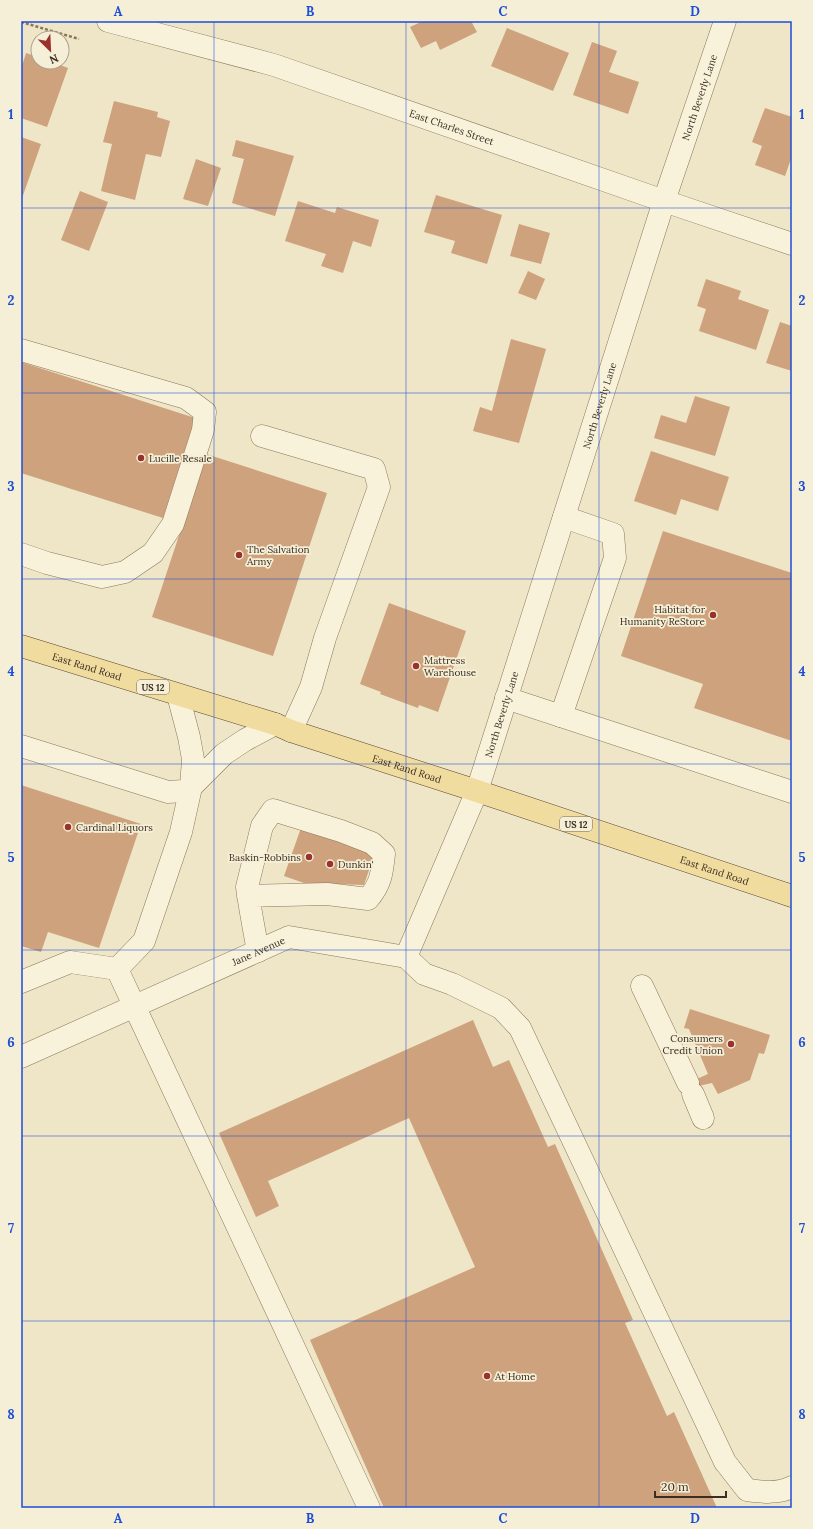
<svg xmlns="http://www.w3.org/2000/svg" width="813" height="1529" viewBox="0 0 813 1529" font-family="Lora,serif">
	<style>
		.building { fill: #cda27d }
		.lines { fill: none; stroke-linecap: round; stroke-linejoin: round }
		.minor-casing { stroke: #8b775c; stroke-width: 23 }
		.major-casing { stroke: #594530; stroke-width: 23 }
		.path { stroke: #8b775c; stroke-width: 2.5; stroke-dasharray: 3 2; stroke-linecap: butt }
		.minor { stroke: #f9f2db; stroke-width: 22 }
		.major { stroke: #f1dca0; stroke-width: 22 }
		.grid { fill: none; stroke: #1d4ed8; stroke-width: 1; stroke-opacity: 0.55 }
		.poi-dot { fill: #9a312c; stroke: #f6efd7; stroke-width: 1.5 }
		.labels { text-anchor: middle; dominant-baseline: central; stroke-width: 3.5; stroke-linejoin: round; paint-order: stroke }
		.shield { fill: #f6efd7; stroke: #736857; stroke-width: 1 }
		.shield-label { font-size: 9px; font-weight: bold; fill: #3b2e20 }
		.street-label { font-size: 10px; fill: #3b2e20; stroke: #f6efd7 }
		.poi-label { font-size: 10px; fill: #3b2e20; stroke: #f6efd7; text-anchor: start }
		.neatline { fill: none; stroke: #1d4ed8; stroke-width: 1.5 }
		.grid-label { font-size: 13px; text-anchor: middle; font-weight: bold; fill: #1d4ed8 }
	</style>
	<rect width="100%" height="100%" fill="#efe5c7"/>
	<path class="building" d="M423,21H471L477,32L440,50L436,41L421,48L410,27Z
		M507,28L569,53L553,91L491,66Z
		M592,42L617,51L609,72L639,82L628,114L573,95Z
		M26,53L38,57V62H52L68,68L47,127L21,118V69Z
		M114,101L158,112L157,117L170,121L161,157L146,154L135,200L101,191L112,144L103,142Z
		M765,108L792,117V156L785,176L755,165L762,146L752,142Z
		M21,137L41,144L21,201Z
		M236,140L294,156L275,216L232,203L244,159L232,156Z
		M196,159L221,168L208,206L183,199Z
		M80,191L108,202L89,251L61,240Z
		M436,195L502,215L487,264L451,253L455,241L424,232Z
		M298,201L335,213L337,207L379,220L371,247L353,241L343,273L321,266L326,254L285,241Z
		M519,224L550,233L541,264L510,256Z
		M528,271L545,279L536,300L518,293Z
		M706,279L741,291L738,299L769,310L756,350L699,331L706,309L697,306Z
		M780,322L792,326V371L766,363Z
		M511,339L546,349L519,443L473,431L480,407L492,411Z
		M21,362L195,418L163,518L21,473Z
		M695,396L730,407L715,456L654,438L661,415L686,423Z
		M651,451L729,477L718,511L681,499L676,515L634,501Z
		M206,454L327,493L273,656L152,617Z
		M663,531L792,573V741L694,708L703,684L621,656Z
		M389,603L466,631L438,712L419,705L418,708L380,694L381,692L360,684Z
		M21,785L141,824L99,948L48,932L41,952L21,946Z
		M301,828L375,852L364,885L304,883L284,876Z
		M690,1009L770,1035L764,1054L759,1053L750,1080L718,1094L712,1083L680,1090L679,1087L708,1074L689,1029L684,1028Z
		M473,1020L493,1067L509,1060L548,1147L555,1144L633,1320L625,1323L667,1416L674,1412L717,1508H384L310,1340L475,1267L409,1118L268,1181L279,1206L256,1217L219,1133Z"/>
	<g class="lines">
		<g class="minor-casing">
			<g id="minor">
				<path id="s1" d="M108,21L274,65L664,201L792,244"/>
				<path d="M21,350L186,398L205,412L203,430L173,524L153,553L125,572L102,577L47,563L21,554"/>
				<path d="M262,436L374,469L379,487L325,638L311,687L291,731"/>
				<path d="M178,695L189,737L193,759L191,787L181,832L144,941L117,969L369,1508"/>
				<path d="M506,698L792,792"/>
				<path d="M561,716L615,558L613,534L564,517"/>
				<path d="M21,746L168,792L183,791L191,787L224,754L245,740L275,724"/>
				<path d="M248,896L327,894L368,899C381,884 382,873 384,854L372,843L341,831L273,810L262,826L247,887C250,909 254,930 258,951"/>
				<path id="s2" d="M406,957L477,791L664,201L725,21"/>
				<path d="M406,957L424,974L452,984L501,1008L520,1028L725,1462L747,1490C762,1492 778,1494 792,1487"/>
				<path d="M21,982L70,962L117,969"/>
				<path d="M642,986L688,1083"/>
				<path id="s3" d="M21,1057L289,937L406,957"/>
				<path d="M693,1094L703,1118"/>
			</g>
		</g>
		<g class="major-casing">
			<g id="major">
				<path id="s4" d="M21,646L275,724L291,731L477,791L792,896"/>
			</g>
		</g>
		<path class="path" d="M21,22L79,39"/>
		<use href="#minor" class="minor"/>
		<use href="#major" class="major"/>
	</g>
	<path class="grid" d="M214,21V1508M406,21V1508M599,21V1508M21,208H792M21,393H792M21,579H792M21,764H792M21,950H792M21,1136H792M21,1321H792"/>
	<g class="poi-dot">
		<circle cx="141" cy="458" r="4"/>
		<circle cx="239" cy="555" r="4"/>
		<circle cx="713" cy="615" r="4"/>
		<circle cx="416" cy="666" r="4"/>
		<circle cx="68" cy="827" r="4"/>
		<circle cx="309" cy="857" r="4"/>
		<circle cx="330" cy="864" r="4"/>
		<circle cx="731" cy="1044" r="4"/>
		<circle cx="487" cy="1376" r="4"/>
	</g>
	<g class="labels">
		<g class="shield">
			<rect x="137" y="680" width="32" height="14" rx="3"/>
			<rect x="560" y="817" width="32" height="14" rx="3"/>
		</g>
		<g class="shield-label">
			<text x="153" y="687">US 12</text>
			<text x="576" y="824">US 12</text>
		</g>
		<g class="street-label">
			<text stroke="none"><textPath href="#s2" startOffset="909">North Beverly Lane</textPath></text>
			<text stroke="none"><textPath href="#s1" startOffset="360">East Charles Street</textPath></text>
			<text stroke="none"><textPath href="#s2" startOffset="585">North Beverly Lane</textPath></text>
			<text stroke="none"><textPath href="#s4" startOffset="69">East Rand Road</textPath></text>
			<text stroke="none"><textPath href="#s2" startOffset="261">North Beverly Lane</textPath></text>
			<text stroke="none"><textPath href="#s4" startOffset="405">East Rand Road</textPath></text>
			<text stroke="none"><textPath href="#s4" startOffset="729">East Rand Road</textPath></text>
			<text stroke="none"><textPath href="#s3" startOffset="260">Jane Avenue</textPath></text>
		</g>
		<g class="poi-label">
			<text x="149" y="458">Lucille Resale</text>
			<text x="247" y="549">The Salvation<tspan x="247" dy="12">Army</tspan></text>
			<text x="705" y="609" text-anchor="end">Habitat for<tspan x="705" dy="12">Humanity ReStore</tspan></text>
			<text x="424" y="660">Mattress<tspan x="424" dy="12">Warehouse</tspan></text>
			<text x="76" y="827">Cardinal Liquors</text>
			<text x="301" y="857" text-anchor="end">Baskin-Robbins</text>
			<text x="338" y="864">Dunkin'</text>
			<text x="723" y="1038" text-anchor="end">Consumers<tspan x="723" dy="12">Credit Union</tspan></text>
			<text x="495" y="1376">At Home</text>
		</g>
	</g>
	<rect width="813" height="1529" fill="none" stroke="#f6efd7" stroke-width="44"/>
	<g transform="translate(50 50) rotate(156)"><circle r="19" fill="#f6efd7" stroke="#aba28e"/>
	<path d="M0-3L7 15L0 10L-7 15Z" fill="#9a312c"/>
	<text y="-6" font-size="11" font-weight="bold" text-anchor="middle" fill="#3b2e20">N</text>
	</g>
	<path d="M655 1491v6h71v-6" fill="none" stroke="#3b2e20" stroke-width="2"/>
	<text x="661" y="1491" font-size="12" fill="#3b2e20" stroke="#f6efd7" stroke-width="3" paint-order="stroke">20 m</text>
	<rect x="22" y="22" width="769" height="1485" class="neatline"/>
	<g class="grid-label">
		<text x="118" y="16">A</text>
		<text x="310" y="16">B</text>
		<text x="503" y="16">C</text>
		<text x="695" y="16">D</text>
		<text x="11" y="119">1</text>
		<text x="802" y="119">1</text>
		<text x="11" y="305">2</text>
		<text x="802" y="305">2</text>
		<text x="11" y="491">3</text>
		<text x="802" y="491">3</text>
		<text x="11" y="676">4</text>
		<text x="802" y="676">4</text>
		<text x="11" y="862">5</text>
		<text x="802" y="862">5</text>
		<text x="11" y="1047">6</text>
		<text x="802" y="1047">6</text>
		<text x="11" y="1233">7</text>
		<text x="802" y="1233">7</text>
		<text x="11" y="1419">8</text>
		<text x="802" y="1419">8</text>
		<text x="118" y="1523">A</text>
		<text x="310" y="1523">B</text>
		<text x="503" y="1523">C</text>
		<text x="695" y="1523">D</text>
	</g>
</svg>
